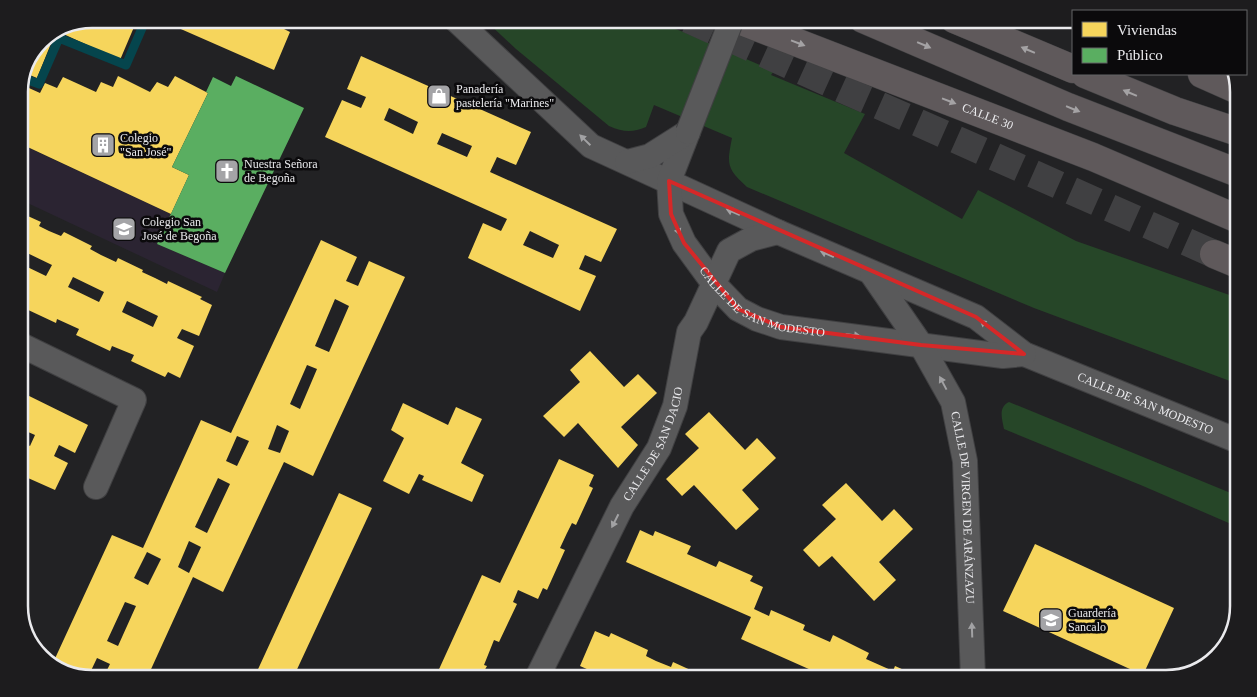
<svg xmlns="http://www.w3.org/2000/svg" width="1257" height="697" viewBox="0 0 1257 697" font-family="Georgia,serif">
	<style>
		.education { fill: #2b2432 }
		.green { fill: #264628 }
		.homes { fill: #f6d55c; fill-rule: evenodd }
		.public { fill: #5aae61 }
		.lines { fill: none; stroke-linecap: round; stroke-linejoin: round }
		.stream { stroke: #05454d; stroke-width: 9 }
		.motorway-tunnel { stroke: #404042; stroke-width: 28; stroke-dasharray: 28 14; stroke-linecap: butt }
		.minor-casing { stroke: #404042; stroke-width: 26 }
		.motorway-casing { stroke: #404042; stroke-width: 29 }
		.minor { stroke: #59595a; stroke-width: 24 }
		.motorway { stroke: #5f595b; stroke-width: 28 }
		.minor-bridge-casing { stroke: #404042; stroke-width: 26; stroke-linecap: butt }
		.minor-bridge { stroke: #59595a; stroke-width: 24 }
		.oneway { fill: #a4a2a4 }
		.oneway2 { fill: #a2a2a4 }
		.marked { fill: none; stroke: #d62828; stroke-width: 4; stroke-linejoin: round }
		.labels { text-anchor: middle; dominant-baseline: central; stroke-width: 5; stroke-linejoin: round; paint-order: stroke }
		.poi-label { font-size: 12px; fill: #eaeaed; stroke: #0b0a0c; text-anchor: start }
		.street-label { font-size: 12px; fill: #eaeaed; stroke: #0b0a0c }
		.rim { fill: none; stroke: #eaeaed; stroke-width: 2.5 }
	</style>
	<rect width="100%" height="100%" fill="#222224"/>
	<path class="education" d="M20,144L171,214L157,244L225,273L217,292L19,199Z"/>
	<path class="green" d="M484,19H647L681,31L774,71L771,75L865,114L844,153L962,219L978,190L1076,241L1238,298V384L1034,308L747,187C726,168 727,164 732,138L654,105L646,127C632,133 623,132 609,126L516,49Z
		M1009,402L1238,496V527L1143,486L1004,429C1002,419 998,407 1009,402Z"/>
	<path class="homes" d="M92,19H133L137,20L120,60L59,32Z
		M158,19H264L290,32L274,70Z
		M45,38L52,41L37,78L25,73L40,40Z
		M361,56L531,132L516,165L497,157L490,172L617,229L601,262L585,255L579,269L596,276L580,311L468,258L483,223L501,231L507,219L325,137L342,100L361,108L366,97L347,89ZM389,108L418,122L413,134L384,120ZM442,133L472,146L467,157L437,144ZM530,231L559,245L553,258L523,245Z
		M118,76L150,92L157,82L168,87L175,76L208,93L172,167L189,175L171,214L19,143V87L20,84L40,93L45,83L57,88L63,77L96,92L101,82L113,87Z
		M19,212L41,222L39,226L49,231L61,236L64,232L92,246L90,249L101,255L116,262L118,258L143,270L142,272L155,278L167,284L168,281L202,297L200,299L212,305L199,336L182,329L177,338L194,346L180,378L168,372L165,377L131,361L134,355L112,346L110,351L76,335L79,329L57,319L56,323L24,308L26,305L19,302V263L46,276L52,265L21,250L19,254ZM73,277L104,292L99,302L68,287ZM127,301L158,316L153,327L122,312Z
		M321,240L357,257L346,281L358,286L369,261L405,277L313,476L284,462L223,592L193,577L147,678H103L110,664L97,658L88,677L55,669L52,665L112,535L143,548L201,420L231,433ZM335,299L349,306L329,352L315,346ZM307,365L317,369L300,409L290,404ZM277,425L289,431L280,453L268,449ZM237,436L249,441L237,466L226,461ZM218,478L230,484L207,533L195,527ZM189,541L201,547L189,573L178,567ZM147,552L161,559L148,585L134,578ZM125,602L136,606L118,646L107,641Z
		M590,351L624,387L638,374L657,393L621,427L638,445L618,468L578,423L564,437L543,416L580,382L570,370Z
		M19,391L88,425L75,453L59,445L54,456L68,463L55,490L19,474V440L30,446L35,435L19,428Z
		M403,403L448,425L456,407L482,419L461,463L484,475L472,502L422,480L424,476L419,474L409,494L383,481L404,438L391,430Z
		M709,412L745,450L757,438L776,458L742,490L759,509L736,530L694,485L682,496L666,479L699,448L685,434Z
		M559,459L594,475L589,486L593,488L576,525L572,523L567,533L560,548L565,550L547,590L543,588L538,599L518,590L513,602L517,604L499,642L494,640L484,665L487,666L480,678H435L482,575L500,583Z
		M846,483L882,521L894,509L913,529L879,562L896,580L874,601L832,556L819,567L803,550L836,519L822,505Z
		M339,493L372,508L293,678H254Z
		M640,530L653,536L655,531L691,546L687,554L716,567L719,561L753,576L750,581L763,587L754,609L769,616L771,610L805,625L803,630L830,642L833,635L869,653L866,659L893,671L895,666L922,678H829L741,639L751,617L626,562Z
		M1035,544L1174,608L1143,675L1003,611Z
		M595,631L609,637L611,633L648,650L646,656L656,661L671,667L673,662L708,678H607L580,666Z"/>
	<path class="public" d="M236,76L304,108L225,273L157,244L189,175L172,167L208,93L206,92L213,77L231,86Z"/>
	<g class="lines">
		<path class="stream" d="M23,78L39,84L59,38L126,65L146,19L158,24"/>
		<path class="motorway-tunnel" d="M688,19L849,92L1214,254"/>
		<g class="minor-casing">
			<g id="minor">
				<path id="s1" d="M455,19L591,146L778,232L976,317L1024,354L1238,441"/>
				<path id="s2" d="M688,132L669,181L671,214L684,243L714,284L738,309L757,319L781,327L1003,356L1024,354"/>
				<path d="M627,162L650,156L688,132"/>
				<path id="s3" d="M872,274L921,345L953,402L965,461L973,678"/>
				<path d="M19,344L134,400L96,487"/>
				<path id="s4" d="M537,678L622,506L659,448L675,406L689,332L696,322L729,251L751,239L778,232"/>
			</g>
		</g>
		<g class="motorway-casing">
			<g id="motorway">
				<path id="s5" d="M736,19L1093,157L1238,219"/>
				<path d="M863,19L1068,107L1238,173"/>
				<path d="M954,19L1073,69"/>
				<path d="M1085,74L1175,111L1238,132"/>
				<path d="M1202,74L1238,90"/>
				<path d="M1214,254L1238,264"/>
			</g>
		</g>
		<use href="#minor" class="minor"/>
		<use href="#motorway" class="motorway"/>
		<g class="minor-bridge-casing">
			<path id="minor-bridge" d="M688,132L732,19"/>
		</g>
		<use href="#minor-bridge" class="minor-bridge"/>
	</g>
	<defs><path id="oneway-solid" d="M-6-.8H1V-3.2L6.5 0L1 3.2V.8H-6Z" transform="scale(1.25)"/></defs>
	<g class="oneway">
		<use href="#oneway-solid" transform="translate(798 43) rotate(21)"/>
		<use href="#oneway-solid" transform="translate(924 45) rotate(23)"/>
		<use href="#oneway-solid" transform="translate(1028 50) rotate(-157)"/>
		<use href="#oneway-solid" transform="translate(1130 93) rotate(-157)"/>
		<use href="#oneway-solid" transform="translate(949 101) rotate(21)"/>
		<use href="#oneway-solid" transform="translate(1073 109) rotate(22)"/>
	</g>
	<g class="oneway2">
		<use href="#oneway-solid" transform="translate(585 140) rotate(-136)"/>
		<use href="#oneway-solid" transform="translate(733 212) rotate(-156)"/>
		<use href="#oneway-solid" transform="translate(677 228) rotate(66)"/>
		<use href="#oneway-solid" transform="translate(827 254) rotate(-156)"/>
		<use href="#oneway-solid" transform="translate(986 325) rotate(-143)"/>
		<use href="#oneway-solid" transform="translate(853 335) rotate(7)"/>
		<use href="#oneway-solid" transform="translate(943 383) rotate(-118)"/>
		<use href="#oneway-solid" transform="translate(615 521) rotate(117)"/>
		<use href="#oneway-solid" transform="translate(972 630) rotate(-92)"/>
	</g>
	<path class="marked" d="M669,181L976,317L1024,354L921,345L781,327L738,309L684,243L671,214Z"/>
	<defs>
		<g id="shop-square" transform="scale(1.25)"><rect x="-9" y="-9" width="18" height="18" rx="4" fill="#a4a4a7" stroke="#0b0a0c"/><path d="M-5-2.5h2.3a2.7 3.5 0 0 1 5.4 0H5L5.5 6h-11ZM-1.5-2.5h3a1.5 2.3 0 0 0-3 0Z" fill="#fff"/></g>
		<g id="building-square" transform="scale(1.25)"><rect x="-9" y="-9" width="18" height="18" rx="4" fill="#a4a4a7" stroke="#0b0a0c"/><path d="M-4-6H4V6H1V3H-1V6H-4ZM-2.5-4.3h1.7v1.8h-1.7ZM.8-4.3h1.7v1.8H.8ZM-2.5-1h1.7V.8h-1.7ZM.8-1h1.7V.8H.8Z" fill="#fff"/></g>
		<g id="church-square" transform="scale(1.25)"><rect x="-9" y="-9" width="18" height="18" rx="4" fill="#a4a4a7" stroke="#0b0a0c"/><path d="M-1.2-6h2.4v3.5h3.3v2.4h-3.3V6h-2.4V-.1h-3.3v-2.4h3.3Z" fill="#fff"/></g>
		<g id="school-square" transform="scale(1.25)"><rect x="-9" y="-9" width="18" height="18" rx="4" fill="#a4a4a7" stroke="#0b0a0c"/><path d="M0-5L7-2L0 1L-7-2ZM-4 1L0 2.5L4 1V4Q0 6-4 4Z" fill="#fff"/></g>
	</defs>
	<g fill-rule="evenodd">
		<use href="#shop-square" x="439" y="96"/>
		<use href="#building-square" x="103" y="145"/>
		<use href="#church-square" x="227" y="171"/>
		<use href="#school-square" x="124" y="229"/>
		<use href="#school-square" x="1051" y="620"/>
	</g>
	<g class="labels">
		<g class="poi-label">
			<text x="456" y="89">Panadería<tspan x="456" dy="14">pastelería "Marines"</tspan></text>
			<text x="120" y="138">Colegio<tspan x="120" dy="14">"San José"</tspan></text>
			<text x="244" y="164">Nuestra Señora<tspan x="244" dy="14">de Begoña</tspan></text>
			<text x="142" y="222">Colegio San<tspan x="142" dy="14">José de Begoña</tspan></text>
			<text x="1068" y="613">Guardería<tspan x="1068" dy="14">Sancalo</tspan></text>
		</g>
		<g class="street-label">
			<text stroke="none"><textPath href="#s5" startOffset="270">CALLE 30</textPath></text>
			<text stroke="none"><textPath href="#s2" startOffset="221">CALLE DE SAN MODESTO</textPath></text>
			<text stroke="none"><textPath href="#s1" startOffset="799">CALLE DE SAN MODESTO</textPath></text>
			<text stroke="none"><textPath href="#s4" startOffset="262">CALLE DE SAN DACIO</textPath></text>
			<text stroke="none"><textPath href="#s3" startOffset="258">CALLE DE VIRGEN DE ARÁNZAZU</textPath></text>
		</g>
	</g>
	<path d="M0 0H1257V697H0ZM92 28H1166A64 64 0 0 1 1230 92V606A64 64 0 0 1 1166 670H92A64 64 0 0 1 28 606V92A64 64 0 0 1 92 28Z" fill="#1d1c1e" fill-rule="evenodd"/>
	<path class="rim" d="M92 28H1166A64 64 0 0 1 1230 92V606A64 64 0 0 1 1166 670H92A64 64 0 0 1 28 606V92A64 64 0 0 1 92 28Z"/>
	<rect x="1072" y="10" width="175" height="65" fill="#0b0a0c" stroke="#646466"/>
	<rect x="1082" y="22" width="25" height="15" fill="#f6d55c" stroke="#646466"/>
	<text x="1117" y="35" font-size="15" fill="#eaeaed">Viviendas</text>
	<rect x="1082" y="48" width="25" height="15" fill="#5aae61" stroke="#646466"/>
	<text x="1117" y="60" font-size="15" fill="#eaeaed">Público</text>
</svg>
